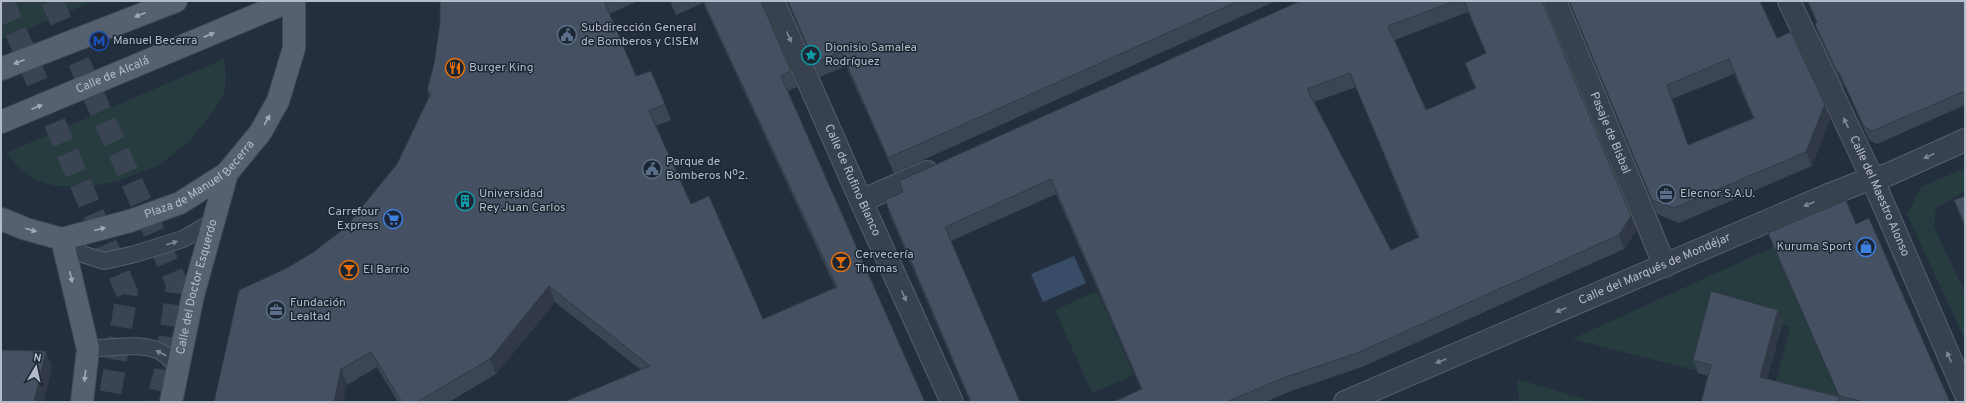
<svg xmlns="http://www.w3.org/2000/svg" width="1966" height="403" viewBox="0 0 1966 403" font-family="Overpass,sans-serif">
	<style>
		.green { fill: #263c3f }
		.water { fill: #394c67 }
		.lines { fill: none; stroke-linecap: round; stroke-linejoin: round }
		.primary-tunnel { stroke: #3a4453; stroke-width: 22; stroke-dasharray: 22 11; stroke-linecap: butt }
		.service-casing { stroke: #565f6c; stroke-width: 18 }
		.minor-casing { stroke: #565f6c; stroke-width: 24 }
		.primary-casing { stroke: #414a57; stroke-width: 24 }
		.service { stroke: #38414e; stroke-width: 16 }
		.minor { stroke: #38414e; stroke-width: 22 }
		.primary { stroke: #56606e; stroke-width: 22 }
		.wall { fill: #3b4654; fill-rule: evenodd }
		.shaded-wall { fill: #303945 }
		.building { fill: #455162; stroke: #303945; fill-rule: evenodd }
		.oneway { fill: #a1aab7 }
		.oneway2 { fill: #7c8592 }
		.labels { text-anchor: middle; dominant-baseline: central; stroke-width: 3; stroke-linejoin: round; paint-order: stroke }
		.poi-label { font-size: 12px; fill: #b4bcc9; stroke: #1d2633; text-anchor: start }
		.street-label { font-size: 12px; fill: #b4bcc9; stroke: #1d2633 }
	</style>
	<rect width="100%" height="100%" fill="#242f3e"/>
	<path class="green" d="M1,1H94L1,40Z
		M224,59L226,79L224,93L214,110L190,141L158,166L117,181L94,186H56L36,180L20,169L6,153Z
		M1965,168V191L1936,208L1934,227L1965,293V340L1907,214L1921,187Z
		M1773,247L1841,402L1773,392L1790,327L1720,307L1702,372L1572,339Z
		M1097,291L1134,375L1092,393L1055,310Z
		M1517,379L1595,402H1519Z"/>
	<path class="water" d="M1074,256L1086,283L1043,302L1031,274Z"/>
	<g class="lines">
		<path class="primary-tunnel" d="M3,1L127,293L109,402
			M52,1L177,284L165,371L157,402"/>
		<g class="service-casing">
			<path id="service" d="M62,239L82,254L104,261L135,254L183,239L214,221
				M88,349C110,348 149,340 167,356C171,360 174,364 178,368"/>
		</g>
		<g class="minor-casing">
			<g id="minor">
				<path id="s1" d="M773,1L861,201L952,402"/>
				<path id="s2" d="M1555,1L1665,266"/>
				<path id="s3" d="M1789,1L1872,178L1965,393"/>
				<path d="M861,201L927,172"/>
				<path id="s4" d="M1345,402L1826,196L1872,178L1887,175L1965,140"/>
			</g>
		</g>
		<g class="primary-casing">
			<g id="primary">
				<path d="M1,69L176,1"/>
				<path id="s5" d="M1,122L290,1"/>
				<path id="s6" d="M1,219L26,229L62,239L130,221L180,203L227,173L260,133L278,101L294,48V1"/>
				<path d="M62,239L88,349L82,402"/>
				<path id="s7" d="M171,402L193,295L227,173"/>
			</g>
		</g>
		<use href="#service" class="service"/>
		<use href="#minor" class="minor"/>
		<use href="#primary" class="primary"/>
	</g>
	<path class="wall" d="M440,1H638L609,14L636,76L665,104L671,120L656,126L691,204L763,319L835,287L703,3L676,15L670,1H761V3L791,71L797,87L788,91L925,402L641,370L555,302L496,374L449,402H398L377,367L347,385L285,269L312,253L345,228L397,164L429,96L427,90L434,64L440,22Z
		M787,1H1276L894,173L846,66L820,77Z
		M1300,1H1543V3L1637,230L1624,249L1362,367L1291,391L1265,402H1113L1141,389L1056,194L951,241L1020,402H970L890,215L885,200L902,192L899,181ZM1468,12L1486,54L1465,63L1470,77L1475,88L1426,110L1395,40ZM1356,87L1418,238L1391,250L1314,102Z
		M1569,1H1760L1777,38L1830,119L1812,166L1679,223L1657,214ZM1734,74L1753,118L1688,145L1672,99Z
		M1807,1H1965V105L1877,144L1869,140L1844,84L1843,87L1819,36L1815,24L1817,23Z
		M1965,196V227L1959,213L1954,200Z
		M1856,224L1950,402H1701L1708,376L1698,373L1693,360L1783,322L1767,379L1839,396L1773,247L1768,233Z"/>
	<path class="shaded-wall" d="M1839,72L1844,84L1843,87L1838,74Z
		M1825,104L1830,119L1812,166L1806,152Z
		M1631,216L1637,230L1624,249L1619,235Z
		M549,286L555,302L496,374L490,359Z
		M1778,310L1783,322L1764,390L1760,377Z
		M46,351L52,367L44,402H34Z
		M341,369L347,385L343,402H334Z
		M1840,397L1842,402H1838Z"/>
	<path class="building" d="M440,1H604L636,76L651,71L665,104L649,111L691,204L709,196L763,319L837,287L703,1H761L791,71L781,76L925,402H564L650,366L549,286L490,359L417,402H402L371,352L341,369L334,402H214L239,290L285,269L312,253L345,228L397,164L431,93L427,90L434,64L440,22Z
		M788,1H1239L888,158L841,51L815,63Z
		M1300,1H1455L1388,26L1426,110L1476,88L1465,63L1486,53L1464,1H1542L1631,216L1619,235L1357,353L1286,377L1226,402H1113L1142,389L1051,179L945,227L1020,402H971L885,200L903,192L899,181ZM1350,73L1419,237L1391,250L1307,89Z
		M1569,1H1760L1777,38L1791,32L1825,104L1806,152L1674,208L1652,200ZM1729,59L1754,118L1688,145L1667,85Z
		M1808,1H1965V91L1872,131L1864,127L1839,72L1838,74L1815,24L1817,22Z
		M1965,196V225L1954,200Z
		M1846,200L1856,224L1869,218L1950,402H1865L1839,396L1768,233Z
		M1711,291L1778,310L1760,377L1840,397L1838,402H1701L1711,365L1693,360Z
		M1,350L46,351L34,402H1Z"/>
	<defs><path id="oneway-solid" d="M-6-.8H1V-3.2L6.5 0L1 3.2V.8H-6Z"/></defs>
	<g class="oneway">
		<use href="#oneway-solid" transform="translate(140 15) rotate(159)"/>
		<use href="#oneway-solid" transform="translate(209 35) rotate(-23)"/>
		<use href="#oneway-solid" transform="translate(19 62) rotate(159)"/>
		<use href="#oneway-solid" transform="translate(37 107) rotate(-23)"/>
		<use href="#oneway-solid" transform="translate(267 120) rotate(-61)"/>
		<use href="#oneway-solid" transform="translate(100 229) rotate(-15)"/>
		<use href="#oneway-solid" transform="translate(31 230) rotate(17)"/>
		<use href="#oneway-solid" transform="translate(71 277) rotate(77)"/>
		<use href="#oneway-solid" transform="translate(85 376) rotate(96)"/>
	</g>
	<g class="oneway2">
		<use href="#oneway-solid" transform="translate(789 37) rotate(66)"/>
		<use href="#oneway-solid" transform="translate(1846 123) rotate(-115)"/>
		<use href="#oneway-solid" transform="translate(1929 156) rotate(156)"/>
		<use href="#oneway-solid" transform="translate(1809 204) rotate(157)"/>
		<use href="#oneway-solid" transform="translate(172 243) rotate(-17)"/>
		<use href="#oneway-solid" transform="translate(904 296) rotate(66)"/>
		<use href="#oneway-solid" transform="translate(1561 310) rotate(157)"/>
		<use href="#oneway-solid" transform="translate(161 353) rotate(-153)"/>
		<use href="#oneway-solid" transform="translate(1949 357) rotate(-114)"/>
		<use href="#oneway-solid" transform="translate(1441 361) rotate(157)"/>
	</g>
	<defs>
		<g id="civic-ring" transform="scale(1)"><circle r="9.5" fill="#1d2633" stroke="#5c6f8a" stroke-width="1.5"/><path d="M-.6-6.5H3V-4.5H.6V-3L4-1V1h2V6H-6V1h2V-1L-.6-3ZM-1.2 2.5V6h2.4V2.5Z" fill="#5c6f8a"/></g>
		<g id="metro-ring" transform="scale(1)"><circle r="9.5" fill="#1d2633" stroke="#1a4fb4" stroke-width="1.5"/><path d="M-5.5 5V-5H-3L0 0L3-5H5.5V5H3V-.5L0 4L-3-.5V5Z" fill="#1a4fb4"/></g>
		<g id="sight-ring" transform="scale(1)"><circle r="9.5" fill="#1d2633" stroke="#0f9aa8" stroke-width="1.5"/><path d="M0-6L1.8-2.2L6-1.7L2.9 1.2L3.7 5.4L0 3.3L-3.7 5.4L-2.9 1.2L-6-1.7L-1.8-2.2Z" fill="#0f9aa8"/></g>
		<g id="restaurant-ring" transform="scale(1)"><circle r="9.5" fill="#1d2633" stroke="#e8710a" stroke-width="1.5"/><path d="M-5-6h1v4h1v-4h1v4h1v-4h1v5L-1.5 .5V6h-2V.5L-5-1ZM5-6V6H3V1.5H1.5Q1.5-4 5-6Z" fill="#e8710a"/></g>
		<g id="office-ring" transform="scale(1)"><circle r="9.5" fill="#1d2633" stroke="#5c6f8a" stroke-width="1.5"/><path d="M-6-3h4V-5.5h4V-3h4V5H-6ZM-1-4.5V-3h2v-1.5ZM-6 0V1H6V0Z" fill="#5c6f8a"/></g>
		<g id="building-ring" transform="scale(1)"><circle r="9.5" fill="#1d2633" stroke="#0f9aa8" stroke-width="1.5"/><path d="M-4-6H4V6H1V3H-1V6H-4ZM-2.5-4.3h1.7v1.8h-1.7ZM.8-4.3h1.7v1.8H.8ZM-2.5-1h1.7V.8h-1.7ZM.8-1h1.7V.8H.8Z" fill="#0f9aa8"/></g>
		<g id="supermarket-ring" transform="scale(1)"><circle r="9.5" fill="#1d2633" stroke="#3f7fe0" stroke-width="1.5"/><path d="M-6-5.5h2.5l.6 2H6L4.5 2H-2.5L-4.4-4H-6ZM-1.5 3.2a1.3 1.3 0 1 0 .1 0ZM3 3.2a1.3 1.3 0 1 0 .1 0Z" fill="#3f7fe0"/></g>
		<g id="shop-ring" transform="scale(1)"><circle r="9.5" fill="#1d2633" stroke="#3f7fe0" stroke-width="1.5"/><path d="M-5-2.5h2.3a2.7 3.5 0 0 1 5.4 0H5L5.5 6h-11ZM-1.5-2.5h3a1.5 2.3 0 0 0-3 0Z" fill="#3f7fe0"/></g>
		<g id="bar-ring" transform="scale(1)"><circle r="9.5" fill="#1d2633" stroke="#e8710a" stroke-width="1.5"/><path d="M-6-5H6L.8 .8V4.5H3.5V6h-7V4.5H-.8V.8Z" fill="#e8710a"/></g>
	</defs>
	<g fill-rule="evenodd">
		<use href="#civic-ring" x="567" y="35"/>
		<use href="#metro-ring" x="99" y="41"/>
		<use href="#sight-ring" x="811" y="55"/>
		<use href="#restaurant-ring" x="455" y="68"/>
		<use href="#civic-ring" x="652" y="169"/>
		<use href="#office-ring" x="1666" y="194"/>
		<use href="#building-ring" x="465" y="201"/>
		<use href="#supermarket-ring" x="393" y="219"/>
		<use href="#shop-ring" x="1866" y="247"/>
		<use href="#bar-ring" x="841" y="262"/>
		<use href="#bar-ring" x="349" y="270"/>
		<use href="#office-ring" x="276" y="310"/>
	</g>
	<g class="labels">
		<g class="poi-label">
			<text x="581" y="28">Subdirección General<tspan x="581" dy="14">de Bomberos y CISEM</tspan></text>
			<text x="113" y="41">Manuel Becerra</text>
			<text x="825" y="48">Dionisio Samalea<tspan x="825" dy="14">Rodríguez</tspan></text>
			<text x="469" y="68">Burger King</text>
			<text x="666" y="162">Parque de<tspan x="666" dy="14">Bomberos Nº2.</tspan></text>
			<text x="479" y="194">Universidad<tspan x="479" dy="14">Rey Juan Carlos</tspan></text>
			<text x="1680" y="194">Elecnor S.A.U.</text>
			<text x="379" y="212" text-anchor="end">Carrefour<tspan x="379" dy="14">Express</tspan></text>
			<text x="1852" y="247" text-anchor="end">Kuruma Sport</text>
			<text x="855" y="255">Cervecería<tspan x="855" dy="14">Thomas</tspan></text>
			<text x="363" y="270">El Barrio</text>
			<text x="290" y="303">Fundación<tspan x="290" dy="14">Lealtad</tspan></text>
		</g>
		<g class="street-label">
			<text stroke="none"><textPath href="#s5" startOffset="121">Calle de Alcalá</textPath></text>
			<text stroke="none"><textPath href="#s2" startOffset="143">Pasaje de Bisbal</textPath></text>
			<text stroke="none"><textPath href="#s6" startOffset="217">Plaza de Manuel Becerra</textPath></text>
			<text stroke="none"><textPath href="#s1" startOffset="196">Calle de Rufino Blanco</textPath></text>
			<text stroke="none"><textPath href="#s3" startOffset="215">Calle del Maestro Alonso</textPath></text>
			<text stroke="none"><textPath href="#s4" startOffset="337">Calle del Marqués de Mondéjar</textPath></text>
			<text stroke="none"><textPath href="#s7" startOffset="118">Calle del Doctor Esquerdo</textPath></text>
		</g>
	</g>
	<rect width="1966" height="403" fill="none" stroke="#b4bcc9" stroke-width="4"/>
	<g transform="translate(36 367) rotate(9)" stroke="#1d2633" stroke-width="3" paint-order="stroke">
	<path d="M0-3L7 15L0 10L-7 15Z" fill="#b4bcc9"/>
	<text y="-6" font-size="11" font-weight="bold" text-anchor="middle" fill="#b4bcc9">N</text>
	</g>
</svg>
